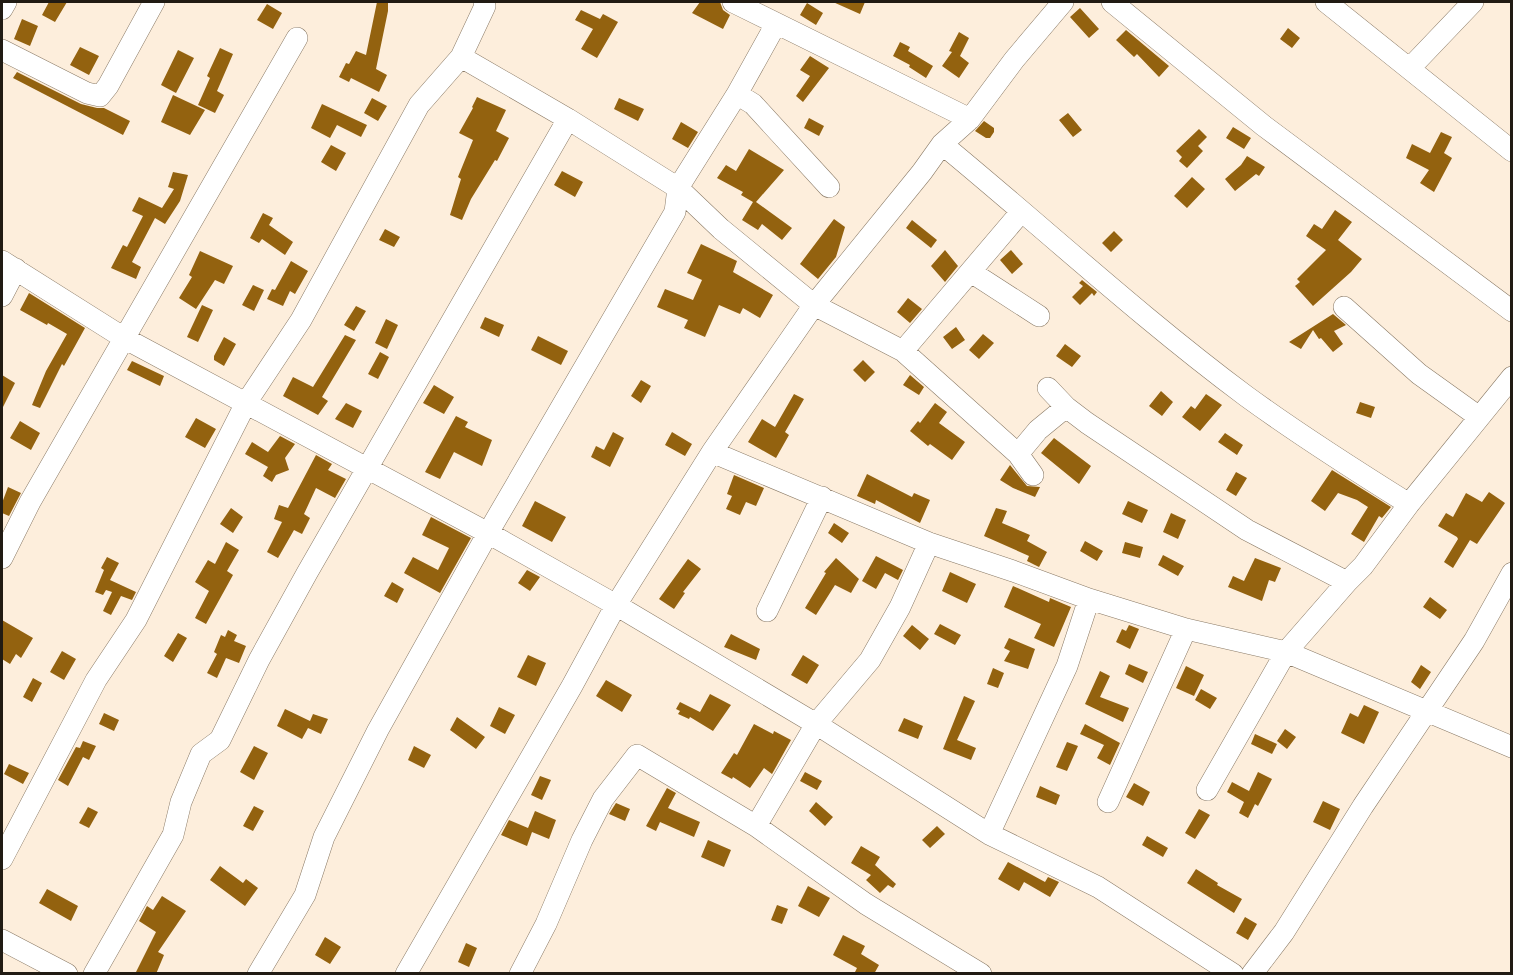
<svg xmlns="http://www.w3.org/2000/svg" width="1513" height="975" viewBox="0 0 1513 975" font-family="'PT Serif',serif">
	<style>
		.building { fill: #93620f }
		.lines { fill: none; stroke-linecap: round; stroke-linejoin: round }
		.minor-casing { stroke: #8a7a66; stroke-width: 22 }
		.minor { stroke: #fff; stroke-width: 21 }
	</style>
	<rect width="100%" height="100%" fill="#fdeedc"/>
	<path class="building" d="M49,2H67L55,22L42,15Z
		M377,2H388V11L376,69L387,75L379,92L351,78L349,82L339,77L346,63L349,64L356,51L366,55Z
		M700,2H720L723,10L730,15L723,29L692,13Z
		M833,2H865L860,14Z
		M807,3L823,13L816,25L800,15Z
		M267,4L282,13L273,29L257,20Z
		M1080,8L1099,29L1089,38L1070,17Z
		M581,10L600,19L603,14L618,22L597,58L581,49L593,29L575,20Z
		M22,19L38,26L30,46L14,39Z
		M1288,28L1300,38L1292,48L1280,39Z
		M1126,30L1169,66L1159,77L1137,54L1134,57L1116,40Z
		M959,32L969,38L960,56L969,63L959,78L942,66L952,52L949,51Z
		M900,42L910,47L908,51L933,66L926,78L909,67L910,65L893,56Z
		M80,47L99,56L89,75L70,65Z
		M220,48L233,54L217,91L224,95L215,113L198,105L210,78L207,76Z
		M178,50L194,58L176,93L161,85Z
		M810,56L829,68L803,102L796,96L810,76L800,70Z
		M17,72L81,104L97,108H104L130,121L123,135L13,78Z
		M173,95L205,110L190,135L161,122Z
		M477,97L506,110L496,131L509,138L497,161L495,160L471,199L462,220L450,215L461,179L458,177L473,140L459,133L473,108L472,107Z
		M372,98L387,106L378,121L364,113Z
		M619,98L644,109L638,121L614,109Z
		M322,104L367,125L361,137L337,125L330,138L311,128Z
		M1068,113L1082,130L1073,137L1059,120Z
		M809,118L824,126L819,136L804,128Z
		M984,121L994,128V132L990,138H986L975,131Z
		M681,122L698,132L688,148L672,139Z
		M1233,127L1251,138L1244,149L1226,138Z
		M1199,129L1207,137L1198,146L1203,151L1187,168L1179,161L1182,157L1176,151Z
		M1441,132L1452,137L1444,153L1452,158L1434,192L1420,183L1429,170L1406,158L1412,144L1430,153Z
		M331,145L346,153L336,171L321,162Z
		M749,149L784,170L756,202L792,228L782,240L762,224L758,230L742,220L753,202L741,195L743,192L717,178L726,165L736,171Z
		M1247,156L1265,167L1259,176L1256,174L1235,191L1225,179L1241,165Z
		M562,171L583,182L575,197L554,185Z
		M173,172L188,175L180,201L165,224L155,218L132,262L141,267L136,279L111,268L123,245L127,247L143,216L132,211L139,197L162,208L174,189L168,187Z
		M1192,177L1205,189L1187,208L1174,196Z
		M1335,210L1352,222L1338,240L1362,259L1351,272L1313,306L1295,286L1300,282L1297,279L1326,250L1306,236L1314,224L1322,229Z
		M263,213L273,218L269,225L293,242L285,255L262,239L259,243L250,238Z
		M834,219L845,227L836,257L818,279L800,264Z
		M912,220L937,240L931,248L906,228Z
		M385,229L400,237L394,247L379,240Z
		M1114,231L1123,240L1111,252L1102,243Z
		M701,244L737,261L733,272L773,295L760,318L743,308L740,314L719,305L705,337L684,328L688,320L657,307L665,289L693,300L702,280L687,273Z
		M945,250L958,266L945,282L931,266Z
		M1011,250L1023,264L1012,274L1000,260Z
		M200,251L233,266L224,284L215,280L196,309L179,298L192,277L189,275Z
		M291,261L308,271L295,294L290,291L283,306L267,299L272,289L275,290Z
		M1082,280L1097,292L1094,296L1092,293L1080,305L1072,297L1083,286L1079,283Z
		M253,285L264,290L254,311L242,305Z
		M29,293L85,328L64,366L62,364L40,408L32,405L46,371L67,334L48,323L47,325L20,310Z
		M908,298L922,309L910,323L897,312Z
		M202,305L213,310L198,342L187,337Z
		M356,306L366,311L354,331L344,325Z
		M1333,314L1346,325L1334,331L1343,344L1333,352L1321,338L1319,339L1313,330L1301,349L1289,342Z
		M485,317L504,325L499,337L480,328Z
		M386,319L398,325L387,349L375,343Z
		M956,327L965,340L952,349L943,337Z
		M983,334L994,343L979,359L969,350Z
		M345,335L356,340L322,397L328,401L318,415L283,396L293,377L313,387Z
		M538,336L568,351L561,365L531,350Z
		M224,337L236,344L224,366L214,360V356Z
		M1065,344L1081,356L1072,367L1056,356Z
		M380,352L389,357L378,379L368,374Z
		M863,360L875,372L865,382L853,370Z
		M132,361L164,376L160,386L127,370Z
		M2,375L15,383L2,409Z
		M910,375L924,387L919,395L903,385Z
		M641,380L651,386L641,403L631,396Z
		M434,385L454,397L444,414L423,403Z
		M1161,391L1173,402L1162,416L1149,406Z
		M794,394L804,399L785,432L789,435L776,458L748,442L762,419L775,427Z
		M1206,394L1222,405L1200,431L1182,417L1191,406L1195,409Z
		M1360,402L1375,407L1371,418L1356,413Z
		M346,403L362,411L353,428L335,419Z
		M935,403L947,412L939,423L965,442L952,460L930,444L928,446L910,431L918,421L920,423Z
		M456,416L468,422L465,427L492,440L482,466L454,452L440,479L425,472Z
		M196,418L216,429L205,448L185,437Z
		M20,421L40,433L31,450L10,438Z
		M613,432L624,438L610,467L591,457L596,446L604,450Z
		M672,432L692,444L685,456L665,445Z
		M1225,433L1243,445L1237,455L1218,442Z
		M280,436L295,444L285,458L289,470L276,475L272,482L263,476L268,467L245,454L252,442L268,452Z
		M1054,438L1091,466L1079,484L1041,453Z
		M316,455L332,464L328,470L346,479L335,498L316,488L304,514L310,518L302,534L294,530L278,558L267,552L282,522L274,519L279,505L288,508Z
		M1010,465L1027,486L1040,487L1035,497L1013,488L1000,480Z
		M1332,470L1391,507L1382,518L1379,516L1364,542L1351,534L1368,507L1357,500L1338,493L1325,511L1311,501Z
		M1236,472L1247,478L1236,496L1226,490Z
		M867,474L912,497L914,493L930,500L920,523L876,500L875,504L857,496Z
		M734,475L764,488L756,506L746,502L740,515L726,509L732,496L727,494Z
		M8,487L21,493L9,516L2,513V503Z
		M1489,492L1505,503L1477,544L1470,540L1453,568L1444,562L1458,539L1457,537L1438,526L1446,513L1453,517L1466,493L1482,502Z
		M535,501L566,517L552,542L522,526Z
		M1128,501L1148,510L1142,523L1122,514Z
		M231,508L243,517L233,533L220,524Z
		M996,508L1007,511L1002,523L1030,535L1027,541L1047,552L1039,567L1027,561L1029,556L984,536Z
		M1171,513L1186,520L1178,539L1163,532Z
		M431,517L471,538L440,593L404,573L413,557L438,570L449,548L422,535Z
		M834,523L849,533L842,543L828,533Z
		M1085,541L1103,551L1097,561L1080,551Z
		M226,542L239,550L227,571L233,575L206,624L195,618L209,591L195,582L208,560L215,564Z
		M1125,542L1143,547L1140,558L1122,553Z
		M1163,555L1184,566L1178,576L1158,565Z
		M876,556L903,570L898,580L885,573L876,589L862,581Z
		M107,557L119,563L110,580L136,592L132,600L121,596L111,615L103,611L112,592L106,590L103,595L95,592L104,570L101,568Z
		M836,558L859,579L851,593L835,585L816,615L805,608L826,573L824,572Z
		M1255,558L1281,568L1275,582L1269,580L1262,601L1228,587L1233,576L1244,581Z
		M688,559L701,569L683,592L685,593L674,609L659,599Z
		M527,570L540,577L530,591L518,583Z
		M950,572L976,584L967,603L942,591Z
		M392,582L404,589L397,603L384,596Z
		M1013,586L1049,602L1050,598L1071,607L1054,647L1034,638L1041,624L1004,607Z
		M1430,597L1447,610L1440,619L1423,607Z
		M2,620L33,638L21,658L16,654L10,664L2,659Z
		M940,624L961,635L955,645L934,634Z
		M912,625L929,639L920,650L903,636Z
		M1129,625L1139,629L1130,649L1116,642L1122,629L1126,631Z
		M228,630L237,635L234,641L246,646L239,663L226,658L217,678L207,673L217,654L214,652L221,635L225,637Z
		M178,633L187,638L173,662L164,656Z
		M731,634L760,649L756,660L724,647Z
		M1009,638L1035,649L1028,669L1004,661L1010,651L1004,648Z
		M62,651L76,659L64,680L50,672Z
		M528,655L546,663L536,686L517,677Z
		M803,655L819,665L807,684L791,675Z
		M1129,664L1148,672L1143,683L1125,674Z
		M1421,665L1431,672L1420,689L1411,682Z
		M1186,666L1204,675L1194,696L1176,688Z
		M993,668L1004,673L998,688L987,684Z
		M1100,671L1110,676L1100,697L1129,708L1123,722L1085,704Z
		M33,678L42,683L32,702L23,697Z
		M606,680L632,695L622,712L596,696Z
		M1201,689L1217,698L1210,709L1195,700Z
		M710,694L731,705L713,731L690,717L689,719L678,714L680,711L676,709L680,702L700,712Z
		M964,696L975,701L957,740L976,748L971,760L943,749Z
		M1364,705L1379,712L1364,744L1341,733L1350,713L1358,717Z
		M499,707L515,715L505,734L490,726Z
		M285,709L310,721L313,714L328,719L321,734L308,728L302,739L277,726Z
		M104,713L119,720L114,731L99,724Z
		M457,717L485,737L476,749L450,730Z
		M904,718L923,726L918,739L898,731Z
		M754,724L773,734L774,731L791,740L772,774L764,768L750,788L733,777L732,779L721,773L734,753L737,755Z
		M1085,724L1120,743L1110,765L1097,758L1104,745L1080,734Z
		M1285,729L1296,737L1287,749L1277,741Z
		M1255,734L1277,744L1272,754L1251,744Z
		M83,741L96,746L89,760L83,757L68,786L58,780L76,747L80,748Z
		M1067,742L1078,746L1067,771L1056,767Z
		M254,746L268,753L254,780L240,772Z
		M414,746L431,755L424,768L408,760Z
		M9,764L29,773L23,784L4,774Z
		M805,772L822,781L817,790L800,781Z
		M1258,772L1272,779L1258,806L1255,804L1248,818L1239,813L1244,802L1227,792L1232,782L1249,791Z
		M540,776L551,780L542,800L531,795Z
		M1134,783L1150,792L1143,806L1126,797Z
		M1040,786L1060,795L1056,805L1036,797Z
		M667,788L676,793L668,808L700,822L694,837L660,822L656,831L646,826Z
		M1323,801L1340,809L1330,830L1313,822Z
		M816,802L833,817L825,826L809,811Z
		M616,803L630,809L625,821L609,814Z
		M254,806L264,811L253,831L243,826Z
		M88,807L98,812L89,828L79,823Z
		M1199,809L1210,815L1195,839L1185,833Z
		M535,811L556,820L549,839L532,832L527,846L501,835L509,820L528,828Z
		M937,826L945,834L930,848L922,840Z
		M1147,836L1168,848L1163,857L1142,845Z
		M708,840L731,850L724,867L701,857Z
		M861,846L880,857L875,865L896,884L893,888L888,885L880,893L866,880L871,875L851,863Z
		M1008,862L1045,882L1048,877L1059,882L1050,897L1024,882L1019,891L998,879Z
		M220,866L243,883L246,879L258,888L245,906L210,880Z
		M1196,869L1218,883L1217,885L1242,899L1234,913L1187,883Z
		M808,886L830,898L819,917L798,906Z
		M47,889L78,906L71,921L39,903Z
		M162,896L186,911L158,952L164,955L156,974H135L156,932L139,921L147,906L153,910Z
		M777,905L788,909L782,924L771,920Z
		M1245,917L1257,924L1248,940L1236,933Z
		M843,935L865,946L861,954L879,965L874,974H854L857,968L833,955Z
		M325,937L341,947L330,964L315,955Z
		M466,943L477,948L469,967L458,962Z"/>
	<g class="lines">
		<g class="minor-casing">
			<path id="minor" d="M733,2L970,119
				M1112,2L1264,126L1512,311
				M1326,2L1512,151
				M2,9L6,2
				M2,50L87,93L100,96L108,86L154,2
				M461,57L568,119L678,188L721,229L814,305L903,351L1018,454L1033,475
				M1410,68L1473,2
				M737,94L753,104L829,187
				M942,144C1044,228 1140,317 1246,396C1298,434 1353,469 1409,504
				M2,261L124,338L488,533L616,605L816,724L989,834L1098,887L1233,974
				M971,272L1039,316
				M2,296L16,269
				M1344,307L1419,374L1479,417
				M903,351L1021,212
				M1048,388L1066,407L1087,423L1247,530L1347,582
				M712,452L929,543L1013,571L1089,599L1186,629L1286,652L1512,747
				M1018,454L1038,430L1066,407
				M2,558L30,502L297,38
				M767,611L822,497
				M1207,790L1286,652L1347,582L1363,566L1409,504L1512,377
				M1108,802L1186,629
				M756,826L816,724L870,660L900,607L929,543
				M989,834L1067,666L1089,599
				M2,859L96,680L136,620L246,403L301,320L419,105L461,57L485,6L484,2
				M2,940L67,974
				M94,974L173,835L181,802L201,754L220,740L259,660L307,573L568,119
				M258,974L305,895L324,837L378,730L488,533L675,212L678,188L737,94L776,24
				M406,974L572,686L616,605L712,452L814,305L922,172L942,144L970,119L1014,60L1063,2
				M520,974L546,924L582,840L603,799L637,755L756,826L866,904L981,974
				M1252,974L1284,932L1363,806L1474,641L1512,573"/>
		</g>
		<use href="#minor" class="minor"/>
	</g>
	<rect width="1513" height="975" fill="none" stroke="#211b13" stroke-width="6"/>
</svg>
